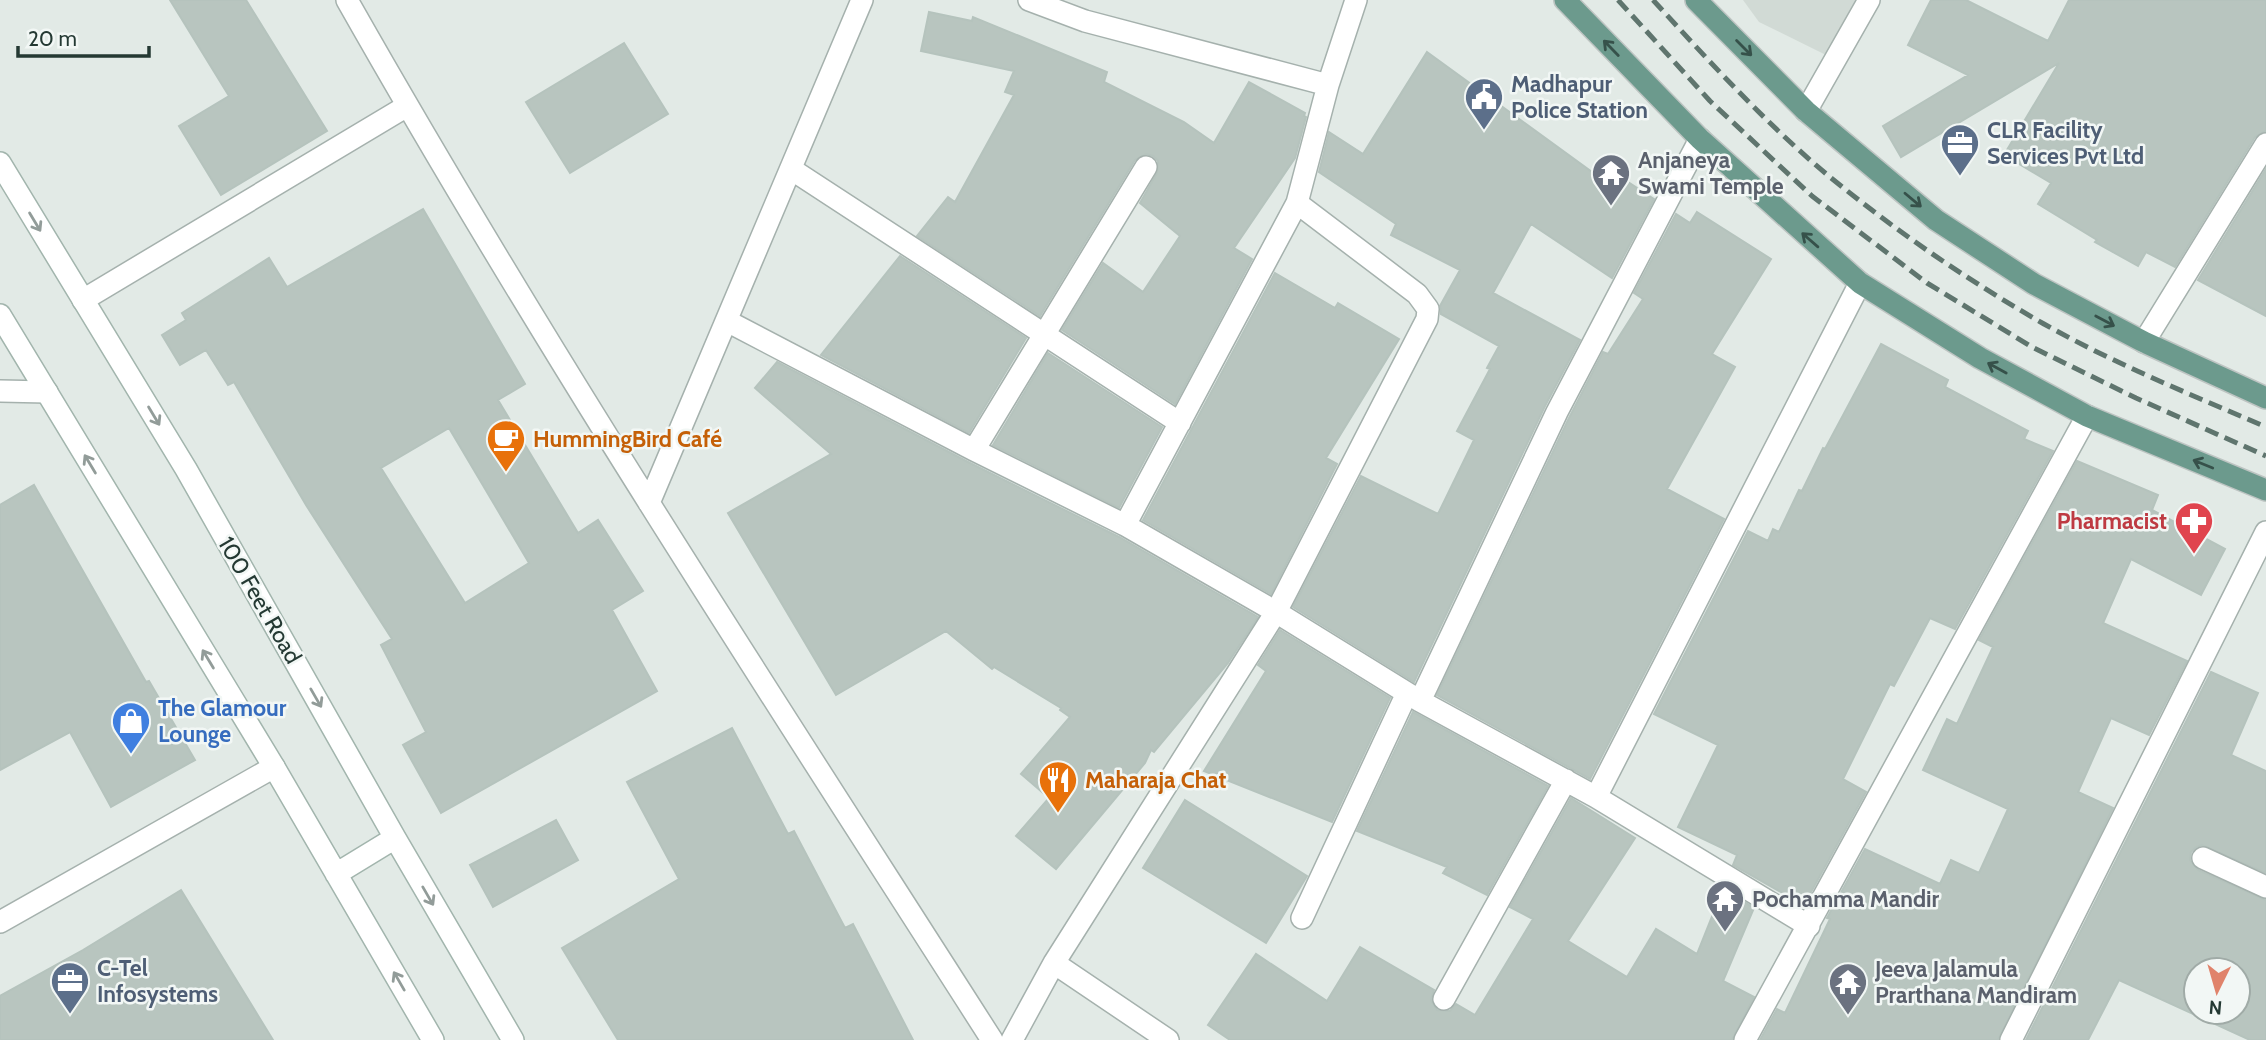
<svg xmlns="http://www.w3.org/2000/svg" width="2266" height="1040" viewBox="0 0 2266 1040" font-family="Cabin,sans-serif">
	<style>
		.built { fill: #d1dad5 }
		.building { fill: #b8c5bf; stroke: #b5c3bd; stroke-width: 2; fill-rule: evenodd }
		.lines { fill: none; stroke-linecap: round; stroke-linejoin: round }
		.service-casing { stroke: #a5b1ad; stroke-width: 24 }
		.minor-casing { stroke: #a5b1ad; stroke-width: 24 }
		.secondary-casing { stroke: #a2b5ad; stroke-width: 24 }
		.primary-casing { stroke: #bdc4c2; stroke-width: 24 }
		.service { stroke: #fff; stroke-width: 21 }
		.minor { stroke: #fff; stroke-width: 21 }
		.secondary { stroke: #fff; stroke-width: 21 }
		.primary { stroke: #6c9a8d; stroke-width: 21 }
		.rail { stroke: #5f756e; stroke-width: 5; stroke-dasharray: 14 7; stroke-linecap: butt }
		.oneway { stroke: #36514a }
		.oneway2 { stroke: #929c99 }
		.labels { text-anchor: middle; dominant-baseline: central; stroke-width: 5; stroke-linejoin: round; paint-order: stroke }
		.service-label { font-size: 23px; font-weight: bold; fill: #4e5e75; stroke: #f2f7f5; text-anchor: start }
		.worship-label { font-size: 23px; font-weight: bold; fill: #5b616d; stroke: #f2f7f5; text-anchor: start }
		.food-label { font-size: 23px; font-weight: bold; fill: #c56008; stroke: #f2f7f5; text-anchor: start }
		.health-label { font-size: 23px; font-weight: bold; fill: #be3a42; stroke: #f2f7f5; text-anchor: end }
		.street-label { font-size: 23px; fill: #243933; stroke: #f2f7f5 }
		.shop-label { font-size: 23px; font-weight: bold; fill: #366cbe; stroke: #f2f7f5; text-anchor: start }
	</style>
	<rect width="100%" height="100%" fill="#e2eae6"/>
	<path class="built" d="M1743,0H1860L1828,56L1759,22Z"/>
	<path class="building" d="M170,0H246L327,131L221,195L179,126L229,96Z
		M1931,0H1966L2048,41L2069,0H2266V131L2255,137L2175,267L2146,252L2138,266L2095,242L2097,240L2038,204L2051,183L2004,155L2059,63L1901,157L1883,126L1968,75L1908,45Z
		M929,12L972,21L973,17L1107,72L1104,82L1184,122L1214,143L1249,82L1305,113L1304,116L1306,117L1295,158L1234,248L1252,259L1175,404L1062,330L1103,263L1143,292L1180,236L1140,203L1157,173L1158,161L1153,156L1146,154L1135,160L1040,316L917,236L948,197L955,202L1014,95L1005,92L1014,71L921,51Z
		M624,43L668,114L570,173L526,102Z
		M1427,52L1599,177L1605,167L1654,199L1612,278L1531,224L1493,293L1580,340L1545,406L1414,682L1293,607L1361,476L1438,514L1474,440L1457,431L1490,369L1487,368L1499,346L1441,314L1440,306L1460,270L1391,235L1396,224L1319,172L1329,132L1363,154Z
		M2266,169V316L2198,280Z
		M423,209L525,384L498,400L578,533L598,520L643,591L612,610L657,691L441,813L403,745L426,732L381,645L392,639L306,505L234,382L228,385L206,350L180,365L162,335L186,320L182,313L269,258L287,287ZM449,428L529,563L465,603L381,468Z
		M1697,212L1771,259L1712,354L1735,367L1667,489L1724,519L1590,779L1437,695L1569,418L1603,352L1608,354L1643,299L1634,293L1676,214L1690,223Z
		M900,256L1026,338L969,433L821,355Z
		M1275,273L1335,308L1338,303L1399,339L1326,458L1337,464L1271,594L1143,520Z
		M1881,344L1948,380L1945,387L2028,431L2024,439L2053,451L1955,629L1930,618L1894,686L1890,684L1843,779L1866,792L1804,905L1733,865L1737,855L1678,827L1718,745L1654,714L1748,531L1768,541L1773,529L1779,532L1799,490L1802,491L1823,448L1825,449Z
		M1048,353L1162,427L1119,508L993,445Z
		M777,362L968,462L1119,537L1258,617L1228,663L1154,752L1151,750L1145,763L1056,869L1016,836L1049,798L1021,774L1070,717L1060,710L1061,708L994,667L992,669L946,631L836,695L728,513L831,454L755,388Z
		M2077,461L2158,495L2152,510L2225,549L2201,595L2131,559L2103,623L2187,661L2149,735L2111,718L2078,792L2113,808L1998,1040H1760L1777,1009L1785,1013L1830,919L1827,918L1865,849L1940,884L1951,860L1979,873L2008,809L1923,770L1947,719L1957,724L1993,647L1979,640Z
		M34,485L146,682L149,681L195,760L111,807L70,732L0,770V505Z
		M1280,630L1390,698L1332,822L1204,771L1266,671L1258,665Z
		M2211,672L2258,693L2231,755L2266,771V873L2202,845L2196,847L2191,852L2190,860L2198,870L2266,900V1040H2250L2119,980L2088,1040H2026ZM2196,970H2238V1012H2196Z
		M1413,712L1548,786L1487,895L1443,873L1447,867L1357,831Z
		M732,728L788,834L794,831L845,928L853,924L913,1040H618L562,948L679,879L627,782Z
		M1571,798L1635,838L1568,941L1627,977L1656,929L1697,954L1723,889L1754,908L1723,981L1754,997L1732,1040H1230L1208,1025L1256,954L1327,1001L1360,947L1434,990L1431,1000L1437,1010L1450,1011L1456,1004L1475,1015L1533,919L1510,907Z
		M1185,800L1307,876L1266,943L1143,868Z
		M556,820L578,860L493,907L470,865Z
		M181,890L273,1040H0V996L83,950Z"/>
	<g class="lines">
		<g class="service-casing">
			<path id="service" d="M0,391L47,392"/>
		</g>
		<g class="minor-casing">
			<path id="minor" d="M347,0C548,355 772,696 992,1040
				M1029,0L1085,21L1328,85
				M1806,111L1869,0
				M791,169L1180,423
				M83,300L407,106
				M727,321L974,450L1125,525L1276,612L1420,701L1596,797L1809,926
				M2144,342L2266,144
				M974,450L1146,167
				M649,503L862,0
				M1125,525L1297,203L1328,85L1356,0
				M1420,701L1557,412L1700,139
				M1596,797L1860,283
				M2203,858L2266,887
				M1302,918L1407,693
				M0,922L274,767
				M1054,963L1168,1040
				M1444,999L1566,780
				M1012,1040L1054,963L1276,612L1427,319L1428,309L1417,294L1297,203
				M1745,1040L2087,416
				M2011,1040L2266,532"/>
		</g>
		<g class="secondary-casing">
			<path id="secondary" d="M0,163L186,469L395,838L513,1040
				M0,315L274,767L433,1040
				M336,874L395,838"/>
		</g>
		<g class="primary-casing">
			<path id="primary" d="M1565,0L1700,139L1860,283L1980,358L2087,416L2266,490
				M1696,0L1806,111L1936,220L2034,284L2144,342L2266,398"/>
		</g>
		<use href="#service" class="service"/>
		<use href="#minor" class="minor"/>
		<use href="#secondary" class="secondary"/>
		<use href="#primary" class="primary"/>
		<path class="rail" d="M1618,0L1710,101L1812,196L1927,283L2032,347L2136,398L2266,456
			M1653,0C1709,61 1766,124 1830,177C1897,232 1969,281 2044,324C2115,364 2192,395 2266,427"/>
	</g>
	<defs><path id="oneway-shaft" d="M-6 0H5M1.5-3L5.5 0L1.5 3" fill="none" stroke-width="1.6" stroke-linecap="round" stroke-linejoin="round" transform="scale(1.75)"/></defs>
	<g class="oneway">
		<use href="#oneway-shaft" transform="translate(1611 48) rotate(-134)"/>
		<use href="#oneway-shaft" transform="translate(1744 48) rotate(45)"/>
		<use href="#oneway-shaft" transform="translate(1913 200) rotate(40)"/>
		<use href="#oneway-shaft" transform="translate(1810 240) rotate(-139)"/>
		<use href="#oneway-shaft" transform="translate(2105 321) rotate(28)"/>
		<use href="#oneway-shaft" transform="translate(1997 368) rotate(-151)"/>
		<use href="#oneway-shaft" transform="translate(2203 464) rotate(-158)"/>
	</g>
	<g class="oneway2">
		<use href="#oneway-shaft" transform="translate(35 222) rotate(59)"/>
		<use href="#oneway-shaft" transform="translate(154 416) rotate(59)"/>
		<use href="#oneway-shaft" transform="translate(90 464) rotate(-121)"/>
		<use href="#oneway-shaft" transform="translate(208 659) rotate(-121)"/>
		<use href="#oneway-shaft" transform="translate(316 698) rotate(60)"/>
		<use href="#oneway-shaft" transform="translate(428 896) rotate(60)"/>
		<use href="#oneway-shaft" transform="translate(399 981) rotate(-120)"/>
	</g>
	<defs>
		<g id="civic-pin" transform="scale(2.0125)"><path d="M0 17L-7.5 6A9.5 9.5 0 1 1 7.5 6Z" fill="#5c6f8a" stroke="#f2f7f5"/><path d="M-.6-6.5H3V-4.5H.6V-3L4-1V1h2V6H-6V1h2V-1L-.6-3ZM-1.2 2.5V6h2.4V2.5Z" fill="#fff"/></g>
		<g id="office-pin" transform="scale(2.0125)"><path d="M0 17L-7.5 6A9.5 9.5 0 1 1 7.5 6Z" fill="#5c6f8a" stroke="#f2f7f5"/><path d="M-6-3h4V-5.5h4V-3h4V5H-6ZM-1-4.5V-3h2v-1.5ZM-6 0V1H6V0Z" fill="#fff"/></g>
		<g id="temple-pin" transform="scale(2.0125)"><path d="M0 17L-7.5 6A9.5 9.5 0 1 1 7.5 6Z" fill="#6b7280" stroke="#f2f7f5"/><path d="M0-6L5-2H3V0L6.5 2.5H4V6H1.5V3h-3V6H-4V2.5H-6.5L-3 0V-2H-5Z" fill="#fff"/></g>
		<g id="cafe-pin" transform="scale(2.0125)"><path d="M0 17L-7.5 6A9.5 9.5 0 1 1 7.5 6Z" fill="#e8710a" stroke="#f2f7f5"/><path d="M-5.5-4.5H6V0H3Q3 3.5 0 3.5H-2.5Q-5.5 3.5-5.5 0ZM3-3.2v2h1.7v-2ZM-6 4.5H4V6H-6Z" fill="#fff"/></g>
		<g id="pharmacy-pin" transform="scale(2.0125)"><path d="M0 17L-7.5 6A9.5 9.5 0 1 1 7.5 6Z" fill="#e0444e" stroke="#f2f7f5"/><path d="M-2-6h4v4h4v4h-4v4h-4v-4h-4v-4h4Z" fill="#fff"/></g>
		<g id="shop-pin" transform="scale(2.0125)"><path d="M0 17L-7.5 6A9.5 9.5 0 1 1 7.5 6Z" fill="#3f7fe0" stroke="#f2f7f5"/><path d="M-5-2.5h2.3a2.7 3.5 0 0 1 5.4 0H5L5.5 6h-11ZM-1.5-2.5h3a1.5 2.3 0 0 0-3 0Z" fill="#fff"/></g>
		<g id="restaurant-pin" transform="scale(2.0125)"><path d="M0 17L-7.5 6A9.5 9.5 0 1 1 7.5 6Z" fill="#e8710a" stroke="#f2f7f5"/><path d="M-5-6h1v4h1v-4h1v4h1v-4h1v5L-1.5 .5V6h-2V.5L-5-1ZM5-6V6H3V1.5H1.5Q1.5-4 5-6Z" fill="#fff"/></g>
	</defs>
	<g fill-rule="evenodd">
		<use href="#civic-pin" x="1484" y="97"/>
		<use href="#office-pin" x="1960" y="143"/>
		<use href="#temple-pin" x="1611" y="173"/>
		<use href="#cafe-pin" x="506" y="439"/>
		<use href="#pharmacy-pin" x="2194" y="521"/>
		<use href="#shop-pin" x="131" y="721"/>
		<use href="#restaurant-pin" x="1058" y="780"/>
		<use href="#temple-pin" x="1725" y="899"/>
		<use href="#office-pin" x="70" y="981"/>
		<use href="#temple-pin" x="1848" y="982"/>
	</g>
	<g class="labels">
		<g class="service-label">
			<text x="1511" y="84">Madhapur<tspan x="1511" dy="26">Police Station</tspan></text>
			<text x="1987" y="130">CLR Facility<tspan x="1987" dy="26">Services Pvt Ltd</tspan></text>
			<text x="97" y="968">C-Tel<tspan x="97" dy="26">Infosystems</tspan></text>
		</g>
		<g class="worship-label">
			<text x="1638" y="160">Anjaneya<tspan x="1638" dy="26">Swami Temple</tspan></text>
			<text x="1752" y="899">Pochamma Mandir</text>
			<text x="1875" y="969">Jeeva Jalamula<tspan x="1875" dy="26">Prarthana Mandiram</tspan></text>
		</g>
		<g class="food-label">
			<text x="533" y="439">HummingBird Café</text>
			<text x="1085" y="780">Maharaja Chat</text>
		</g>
		<g class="health-label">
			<text x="2167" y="521">Pharmacist</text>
		</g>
		<g class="street-label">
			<text transform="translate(260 600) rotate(60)">100 Feet Road</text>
		</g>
		<g class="shop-label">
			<text x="158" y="708">The Glamour<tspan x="158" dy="26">Lounge</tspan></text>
		</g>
	</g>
	<g transform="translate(2217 991) rotate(185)"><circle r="33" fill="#f2f7f5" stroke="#a0aba7" stroke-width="2"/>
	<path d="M0-5L12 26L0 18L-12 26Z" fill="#e0836b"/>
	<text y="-10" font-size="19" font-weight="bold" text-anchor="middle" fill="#243933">N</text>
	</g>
	<path d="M18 46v10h131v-10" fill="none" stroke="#243933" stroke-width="3.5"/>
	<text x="28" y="46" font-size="21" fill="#243933" stroke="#f2f7f5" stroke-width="5" paint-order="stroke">20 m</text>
</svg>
